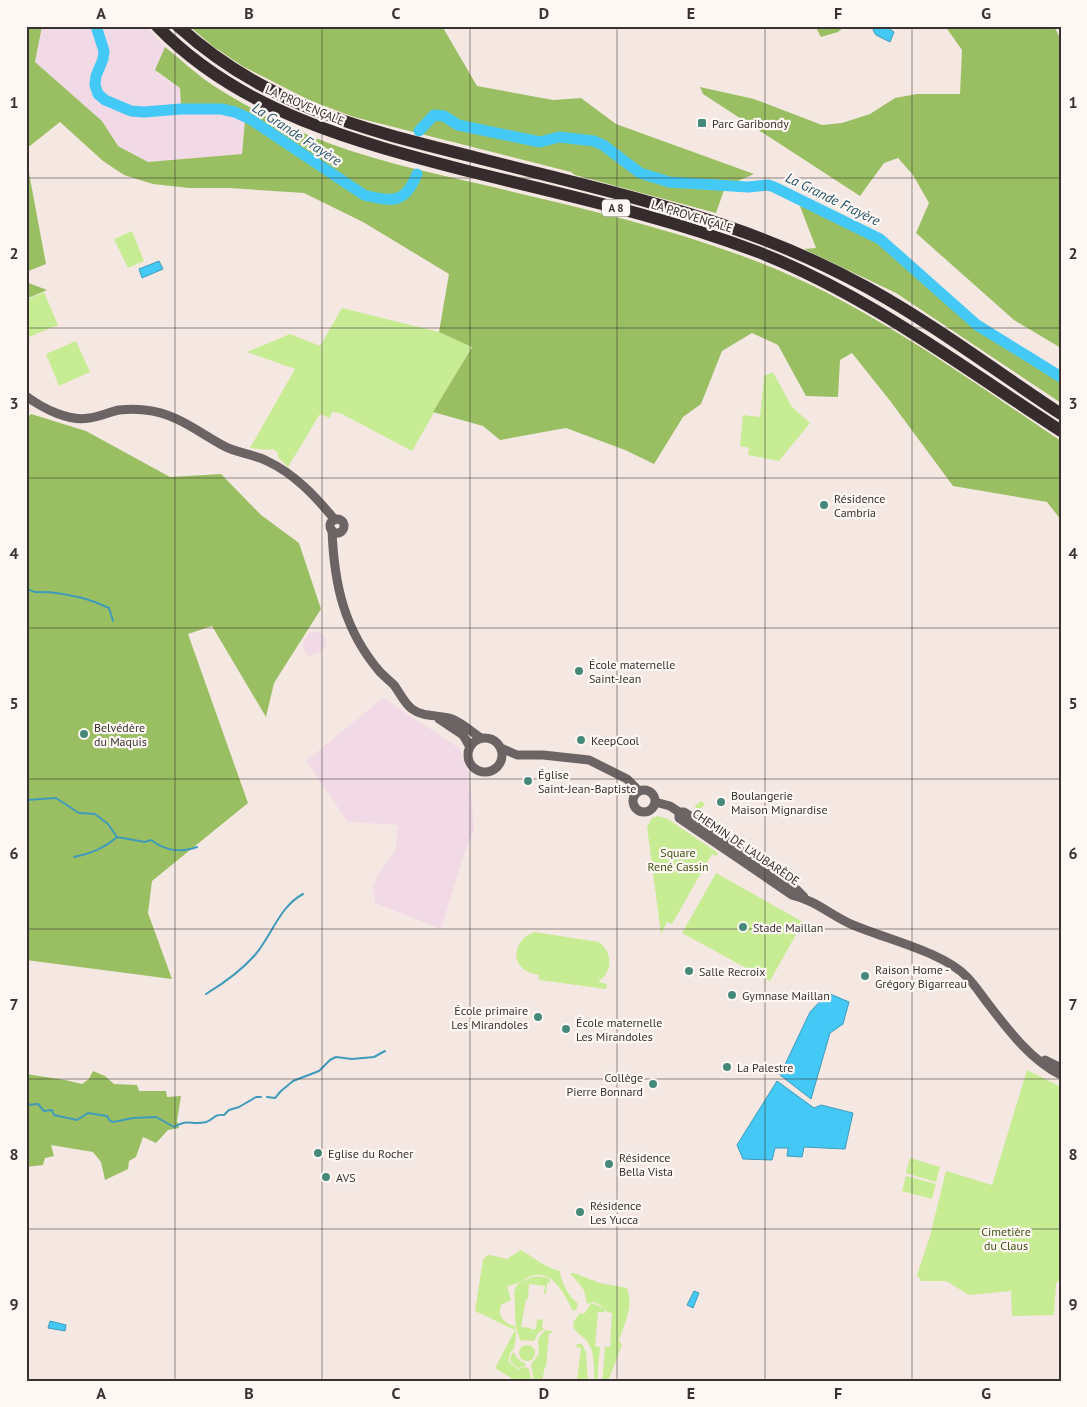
<svg xmlns="http://www.w3.org/2000/svg" width="1087" height="1407" viewBox="0 0 1087 1407" font-family="'PT Sans',sans-serif">
	<style>
		.industrial { fill: #f1dae6 }
		.green { fill: #c8ec94 }
		.forest { fill: #9abf62 }
		.water { fill: #44c8f5; stroke: #409bba }
		.lines { fill: none; stroke-linecap: round; stroke-linejoin: round }
		.stream { stroke: #409bba; stroke-width: 2 }
		.river { stroke: #44c8f5; stroke-width: 11 }
		.secondary { stroke: #6b6364; stroke-width: 9 }
		.motorway { stroke: #362c2e; stroke-width: 12 }
		.grid { fill: none; stroke: #383331; stroke-width: 1; stroke-opacity: 0.55 }
		.poi-dot { fill: #46897a; stroke: #fef7f4; stroke-width: 2 }
		.labels { text-anchor: middle; dominant-baseline: central; stroke-width: 4.5; stroke-linejoin: round; paint-order: stroke }
		.shield { fill: #fef7f4; stroke: #736e6c; stroke-width: 1 }
		.shield-label { font-size: 11px; font-weight: bold; fill: #383331 }
		.street-label { font-size: 12px; fill: #383331; stroke: #fef7f4 }
		.poi-label { font-size: 12px; fill: #383331; stroke: #fef7f4; text-anchor: start }
		.park-label { font-size: 12px; fill: #3b510e; stroke: #fef7f4 }
		.water-label { font-size: 14px; font-style: italic; fill: #1f5467; stroke: #fef7f4 }
		.neatline { fill: none; stroke: #383331; stroke-width: 2 }
		.grid-label { font-size: 16px; text-anchor: middle; font-weight: bold; fill: #383331 }
	</style>
	<rect width="100%" height="100%" fill="#f5e8e3"/>
	<path class="industrial" d="M42,26H146L165,47L155,71L180,88L182,106L230,112L245,120L242,154L148,162L118,146L102,121L35,62Z
		M314,631L319,632L323,635L326,639V645L320,652L308,656L303,648L304,640L310,632Z
		M383,698L459,748L470,776L474,831L463,857L441,929L375,903L373,889L377,876L396,849L398,825L348,822L306,761Z"/>
	<path class="green" d="M132,231L144,261L128,268L114,239Z
		M44,292L58,325L29,337L26,331V300Z
		M342,308L439,332L472,346L412,451L340,413L332,412L330,418L320,414L288,467L278,457V453L273,449L268,450L250,448L295,369L247,352L290,334L320,346Z
		M76,341L90,372L59,386L46,354Z
		M773,372L792,407L810,423L779,461L748,455L749,448L740,446L743,415L760,417L764,376Z
		M701,801L705,804L700,810L722,825L718,829L698,815L695,806Z
		M658,816L668,819L718,853L717,856L712,854L672,924L667,922L661,934L647,827L652,818Z
		M716,873L803,922L770,981L682,933Z
		M534,932L599,942C613,953 613,972 598,982L607,984L606,989L539,980V975C532,974 523,971 519,964C511,951 522,936 534,932Z
		M1027,1070L1061,1087V1277L1056,1284L1054,1315L1012,1316L1011,1291L969,1295L946,1281H921L917,1275L930,1236L946,1171L992,1185Z
		M910,1158L940,1167L936,1182L906,1173Z
		M906,1176L936,1184L932,1199L902,1191Z
		M521,1250C533,1257 546,1268 560,1271C561,1284 570,1297 578,1304L576,1310L573,1311C566,1297 554,1272 536,1275C530,1275 526,1279 522,1281C517,1284 512,1285 507,1286L511,1300L501,1305C497,1316 505,1324 515,1326L516,1336L514,1348C510,1352 508,1357 509,1362L518,1369L525,1367L529,1369L532,1381H516L495,1368L515,1330L475,1311L483,1260L486,1256L490,1255L507,1259Z
		M570,1273H574L600,1283L627,1288C634,1306 625,1323 619,1340L622,1345L608,1381H601L603,1374L605,1347H610L612,1313L607,1312L603,1307L594,1302L587,1304L584,1290Z
		M537,1276L549,1278L550,1283H547L546,1294H544L545,1286L529,1284L528,1299H526L521,1327L530,1328L532,1331V1329H536L537,1319L543,1320L542,1328L545,1329L538,1333L534,1341L527,1340L521,1341C515,1331 515,1318 515,1306C516,1300 512,1294 516,1287C520,1280 531,1278 537,1276Z
		M591,1303L604,1308L605,1312H598L595,1346L600,1347L597,1381H594C594,1369 595,1351 587,1341C582,1335 576,1334 573,1326L574,1321L580,1313L584,1314Z
		M546,1330L552,1331V1333H549L546,1367H545L542,1381H534L531,1364L539,1354C539,1341 534,1340 546,1330Z
		M577,1344H582L586,1352L588,1381H577L581,1348L576,1347Z
		M519 1353a8 8 0 1 1 16 0a8 8 0 1 1-16 0Z
		M513,1352L519,1360L526,1364L525,1366L518,1368L511,1362L510,1358Z"/>
	<path class="forest" d="M26,26H42L35,62L102,121L118,146L148,162L242,154L245,120L230,112L181,106L180,88L155,70L165,47C180,59 195,73 211,84C243,105 278,123 313,137C366,159 424,171 480,184C572,206 665,226 753,260C865,302 962,375 1061,441V520L1047,502L953,486L891,402L852,353L840,360L838,397L806,396L778,345L752,333L722,351L701,404L683,417L654,464L625,450L566,428L500,440L483,426L433,412L472,347L439,332L449,274L363,222L304,193L229,188H189L153,184L124,175L103,161L60,122L26,149Z
		M189,26H442L477,86L553,100L581,98L616,124L754,174L733,183L724,190L716,213L575,175L571,172L354,117L311,101L244,67L214,47Z
		M815,26H845L838,32L821,37Z
		M945,26H1054L1060,38L1061,348L1014,320L916,233L929,203L913,175L898,158L884,163L860,196L703,94L700,87L754,99L822,125L842,123L870,114L895,98L917,94H960L962,50Z
		M26,157L46,264L26,272Z
		M798,201L884,246L986,335L1061,382V403L896,293L804,249L816,248Z
		M26,282L47,290L26,299Z
		M31,414L86,431L170,477L221,474L261,515L299,543L321,609L274,683L266,717L212,626L188,634L248,803L152,881L148,913L172,979L26,960V419Z
		M93,1071L105,1076L114,1084L137,1085L139,1091H166L167,1097L181,1096L177,1121L179,1128L168,1130L156,1143L143,1137L136,1157L129,1161L128,1169L105,1180L101,1162L93,1152L51,1145L54,1156L45,1158L43,1165L26,1167V1074L65,1080L82,1084L89,1079Z"/>
	<path class="water" d="M874,26H885L894,32L890,42L876,35L873,30Z
		M159,261L163,269L142,278L139,269Z
		M828,993L849,1002L843,1024L830,1033L811,1099L780,1075L810,1012Z
		M777,1081L814,1108L821,1105L853,1113L845,1149L804,1147L802,1157L787,1156L788,1148H775L772,1160L743,1159L737,1145Z
		M694,1291L699,1293L693,1308L687,1305Z
		M50,1321L66,1325L65,1331L48,1328Z"/>
	<g class="lines">
		<path class="stream" d="M26,588C36,594 38,592 48,592C69,594 91,599 109,608L113,621
			M26,800L56,798L79,813L95,814L108,824L117,837L145,842L151,840C166,851 180,853 197,847
			M74,857C90,854 105,848 117,837
			M206,994C224,983 241,971 255,955C272,935 279,907 303,894
			M267,1097L275,1098L281,1091L293,1081L319,1071L330,1060L336,1057L352,1059L374,1057L385,1051
			M26,1105L38,1104L44,1111L52,1110L54,1115L77,1120L88,1113L107,1116L110,1121L113,1122L133,1118L156,1117L174,1127C188,1118 192,1126 206,1122C215,1119 213,1114 224,1115L229,1110L239,1107L256,1097H261"/>
		<path class="river" d="M96,26L104,51L103,59L96,76L95,85L98,94L105,100L131,111L144,112L181,109H221L235,112L250,119L364,195C393,202 405,204 417,174
			M419,131L434,115L444,116L458,125L540,142L559,137L594,141L603,145L640,173L669,182L748,187L768,185L774,187L880,239L977,325L1061,377"/>
		<path class="secondary" d="M26,396C42,408 69,422 89,418C99,417 109,412 119,410C127,409 137,409 145,410C176,413 198,432 224,446C237,453 253,454 267,461C295,474 316,497 335,520
			M330 526a7 7 0 1 1 14 0a7 7 0 1 1-14 0Z
			M332,530C334,584 344,630 380,672C384,676 389,680 394,685C400,693 404,703 412,709C424,718 439,714 452,719C462,723 472,732 481,738
			M439,719L463,735L470,747
			M468 755a17 17 0 1 1 34 0a17 17 0 1 1-34 0Z
			M501,748L517,755H543L589,760L627,779L639,791
			M633 801a11 11 0 1 1 22 0a11 11 0 1 1-22 0Z
			M655,802L670,806L679,812H684L692,817L797,890L804,897
			M679,812V818L792,895C815,900 832,916 853,925C886,939 943,952 967,977C974,984 980,993 986,1001C1006,1027 1030,1060 1061,1075
			M1045,1060L1061,1068"/>
		<path class="motorway" d="M157,26C240,112 356,142 468,171C565,195 664,216 758,252C868,295 962,367 1061,431
			M178,26C266,106 362,129 474,157C559,179 646,198 729,227C777,243 824,264 868,288C935,325 997,372 1061,414"/>
	</g>
	<path class="grid" d="M175,26V1381M322,26V1381M470,26V1381M617,26V1381M765,26V1381M912,26V1381M26,178H1061M26,328H1061M26,478H1061M26,628H1061M26,779H1061M26,929H1061M26,1079H1061M26,1229H1061"/>
	<g class="poi-dot">
		<rect x="697" y="118" width="10" height="10" rx="2.5"/>
		<circle cx="824" cy="505" r="5"/>
		<circle cx="579" cy="671" r="5"/>
		<circle cx="84" cy="734" r="5"/>
		<circle cx="581" cy="740" r="5"/>
		<circle cx="528" cy="781" r="5"/>
		<circle cx="721" cy="802" r="5"/>
		<circle cx="743" cy="927" r="5"/>
		<circle cx="689" cy="971" r="5"/>
		<circle cx="865" cy="976" r="5"/>
		<circle cx="732" cy="995" r="5"/>
		<circle cx="538" cy="1017" r="5"/>
		<circle cx="566" cy="1029" r="5"/>
		<circle cx="727" cy="1067" r="5"/>
		<circle cx="653" cy="1084" r="5"/>
		<circle cx="318" cy="1153" r="5"/>
		<circle cx="609" cy="1164" r="5"/>
		<circle cx="326" cy="1177" r="5"/>
		<circle cx="580" cy="1212" r="5"/>
	</g>
	<g class="labels">
		<rect class="shield" x="602" y="199.5" width="28" height="17" rx="4"/>
		<g class="shield-label">
			<text x="616" y="208">A 8</text>
		</g>
		<g class="street-label">
			<text transform="translate(305 105) rotate(23)">LA PROVENÇALE</text>
			<text transform="translate(692 216) rotate(17)">LA PROVENÇALE</text>
			<text transform="translate(746 847) rotate(34)">CHEMIN DE L'AUBARÈDE</text>
		</g>
		<g class="poi-label">
			<text x="712" y="123">Parc Garibondy</text>
			<text x="834" y="498">Résidence<tspan x="834" dy="14">Cambria</tspan></text>
			<text x="589" y="664">École maternelle<tspan x="589" dy="14">Saint-Jean</tspan></text>
			<text x="94" y="727">Belvédère<tspan x="94" dy="14">du Maquis</tspan></text>
			<text x="591" y="740">KeepCool</text>
			<text x="538" y="774">Église<tspan x="538" dy="14">Saint-Jean-Baptiste</tspan></text>
			<text x="731" y="795">Boulangerie<tspan x="731" dy="14">Maison Mignardise</tspan></text>
			<text x="753" y="927">Stade Maillan</text>
			<text x="875" y="969">Raison Home -<tspan x="875" dy="14">Grégory Bigarreau</tspan></text>
			<text x="699" y="971">Salle Recroix</text>
			<text x="742" y="995">Gymnase Maillan</text>
			<text x="528" y="1010" text-anchor="end">École primaire<tspan x="528" dy="14">Les Mirandoles</tspan></text>
			<text x="576" y="1022">École maternelle<tspan x="576" dy="14">Les Mirandoles</tspan></text>
			<text x="737" y="1067">La Palestre</text>
			<text x="643" y="1077" text-anchor="end">Collège<tspan x="643" dy="14">Pierre Bonnard</tspan></text>
			<text x="328" y="1153">Eglise du Rocher</text>
			<text x="619" y="1157">Résidence<tspan x="619" dy="14">Bella Vista</tspan></text>
			<text x="336" y="1177">AVS</text>
			<text x="590" y="1205">Résidence<tspan x="590" dy="14">Les Yucca</tspan></text>
		</g>
		<g class="park-label">
			<text x="678" y="852">Square<tspan x="678" dy="14">René Cassin</tspan></text>
			<text x="1006" y="1231">Cimetière<tspan x="1006" dy="14">du Claus</tspan></text>
		</g>
		<g class="water-label">
			<text transform="translate(297 134) rotate(33)">La Grande Frayère</text>
			<text transform="translate(833 199) rotate(26)">La Grande Frayère</text>
		</g>
	</g>
	<rect width="1087" height="1407" fill="none" stroke="#fef7f4" stroke-width="55"/>
	<rect x="28" y="28" width="1032" height="1352" class="neatline"/>
	<g class="grid-label">
		<text x="101" y="19">A</text>
		<text x="249" y="19">B</text>
		<text x="396" y="19">C</text>
		<text x="544" y="19">D</text>
		<text x="691" y="19">E</text>
		<text x="838" y="19">F</text>
		<text x="986" y="19">G</text>
		<text x="14" y="108">1</text>
		<text x="1073" y="108">1</text>
		<text x="14" y="259">2</text>
		<text x="1073" y="259">2</text>
		<text x="14" y="409">3</text>
		<text x="1073" y="409">3</text>
		<text x="14" y="559">4</text>
		<text x="1073" y="559">4</text>
		<text x="14" y="709">5</text>
		<text x="1073" y="709">5</text>
		<text x="14" y="859">6</text>
		<text x="1073" y="859">6</text>
		<text x="14" y="1010">7</text>
		<text x="1073" y="1010">7</text>
		<text x="14" y="1160">8</text>
		<text x="1073" y="1160">8</text>
		<text x="14" y="1310">9</text>
		<text x="1073" y="1310">9</text>
		<text x="101" y="1399">A</text>
		<text x="249" y="1399">B</text>
		<text x="396" y="1399">C</text>
		<text x="544" y="1399">D</text>
		<text x="691" y="1399">E</text>
		<text x="838" y="1399">F</text>
		<text x="986" y="1399">G</text>
	</g>
</svg>
